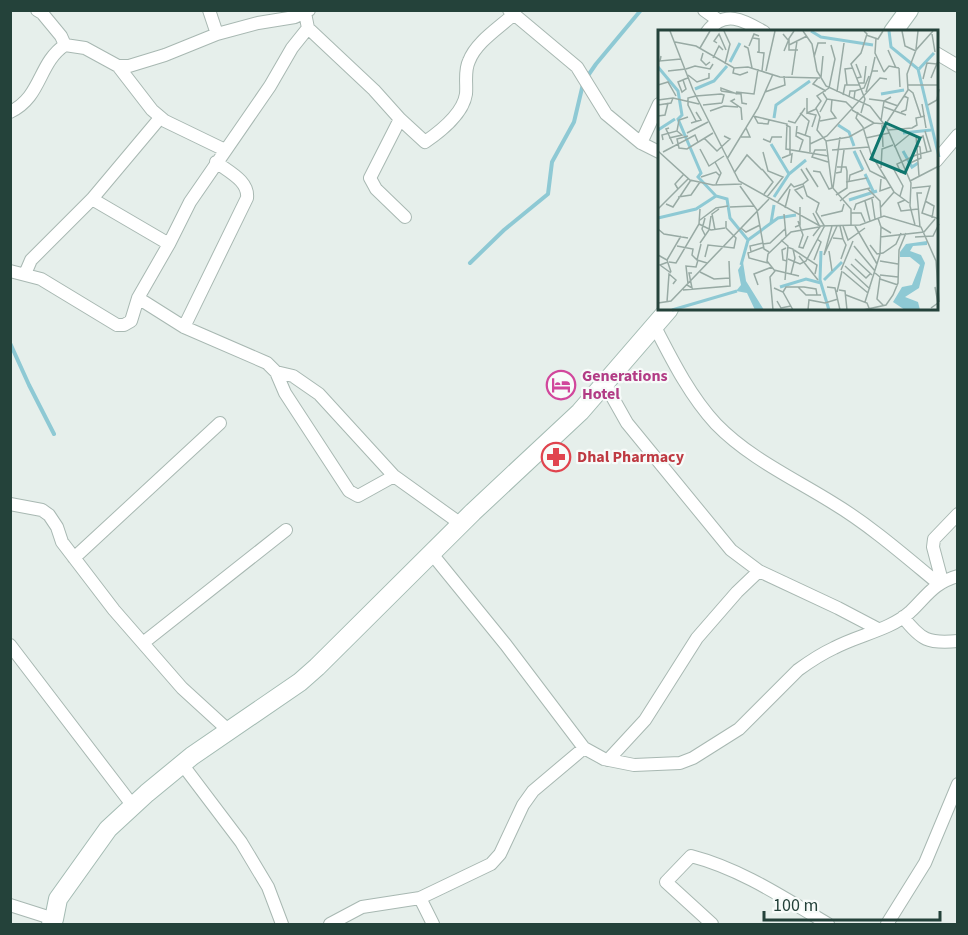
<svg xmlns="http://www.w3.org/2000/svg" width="968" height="935" viewBox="0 0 968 935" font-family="'Source Sans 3',sans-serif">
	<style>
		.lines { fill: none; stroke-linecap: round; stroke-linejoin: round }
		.stream { stroke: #8ec9d4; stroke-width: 4 }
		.street-casing { stroke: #a8b8b2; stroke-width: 14 }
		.secondary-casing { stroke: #a4bbb3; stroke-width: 20 }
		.street { stroke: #fff; stroke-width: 12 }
		.secondary { stroke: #fff; stroke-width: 18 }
		.labels { text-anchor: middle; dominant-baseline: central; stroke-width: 4.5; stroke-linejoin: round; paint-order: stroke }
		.hotel-label { font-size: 16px; font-weight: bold; fill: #b23c85; stroke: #f7fbf9; text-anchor: start }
		.health-label { font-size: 16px; font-weight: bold; fill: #be3a42; stroke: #f7fbf9; text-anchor: start }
		.inset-river { fill: none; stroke: #8ec9d4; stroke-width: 3 }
		.inset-road { fill: none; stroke: #98aaa4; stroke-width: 1.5 }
		.view { fill: #0f766e; fill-opacity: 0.15; stroke: #0f766e; stroke-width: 3 }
		.inset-edge { fill: none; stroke: #24423a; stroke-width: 3 }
	</style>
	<rect width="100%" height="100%" fill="#e6efeb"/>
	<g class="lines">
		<path class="stream" d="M587,77L596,64L641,10
			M470,263L504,230L548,194L552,162L574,122L583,84
			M10,343L29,385L54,434"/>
		<g class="street-casing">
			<path id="street" d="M37,10L42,13L61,36L65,45
				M209,10L217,34
				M509,10L577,67L606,114L641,143L659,152
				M704,10L718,20
				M308,28L374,90L400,119
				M707,32C724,9 744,20 764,32
				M936,53L958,66
				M118,66L152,110L165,121L225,150
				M10,112C42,97 38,63 65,45L85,48L118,66H129L165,55L217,34L258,23L295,17L309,10
				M641,143L659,104
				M936,161L958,135
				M92,199L169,244
				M405,217L376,189L370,178L400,119L425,142C441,131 463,114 466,94C467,83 464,71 469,61C476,42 499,28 514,14
				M10,271L41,279L117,325H124L131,321L138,298L169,244L190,202L270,86L292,48L308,28L305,13
				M25,274L31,260L92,199L160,118
				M138,298L184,327L267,363L276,372L293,376L319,394L394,476L461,524
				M184,327L247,198C249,181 229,172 216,162
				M655,327C672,360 690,396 716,424C749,458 793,478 833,503C871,526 905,556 939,584
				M276,372L285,393L349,491L358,496L394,476
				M605,384L627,423L731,550L759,571L838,608L878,629
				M10,504L42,510L49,515L57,527L62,542L114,610L182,688L228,730
				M432,554L506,645L584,748L604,759L634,765L680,763L693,758L739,729L798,670C809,662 821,654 834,648C858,635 890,630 910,612C927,596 933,583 958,576
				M74,558L220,423
				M942,581L933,547L934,539L958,514
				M903,617C921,640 928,644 958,641
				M143,643L286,530
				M10,645L133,806
				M608,760L645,720L697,638L737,592L759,571
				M182,764L241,842L268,887L282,924
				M420,898L433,924
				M10,905L54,919
				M330,924L362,907L420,898L491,864L500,854L523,805L533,791L584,748
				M712,924L666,882L691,856C741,869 784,898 828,924
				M887,924L925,863L958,784"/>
		</g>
		<g class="secondary-casing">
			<path id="secondary" d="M893,32L909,10
				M51,924L54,919L58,899L108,829L147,793L192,756L300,682L317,667L473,512L580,412L669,309"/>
		</g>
		<use href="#street" class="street"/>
		<use href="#secondary" class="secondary"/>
	</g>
	<defs>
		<g id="hotel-ring" transform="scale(1.5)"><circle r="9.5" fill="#f7fbf9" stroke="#d1479c" stroke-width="1.5"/><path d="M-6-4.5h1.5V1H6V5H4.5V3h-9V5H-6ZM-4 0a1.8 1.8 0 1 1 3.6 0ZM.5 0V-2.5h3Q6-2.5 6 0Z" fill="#d1479c"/></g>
		<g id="pharmacy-ring" transform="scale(1.5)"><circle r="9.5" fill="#f7fbf9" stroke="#e0444e" stroke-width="1.5"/><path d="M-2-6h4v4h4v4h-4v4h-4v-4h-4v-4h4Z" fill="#e0444e"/></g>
	</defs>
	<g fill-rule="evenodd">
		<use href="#hotel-ring" x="561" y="385"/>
		<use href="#pharmacy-ring" x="556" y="457"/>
	</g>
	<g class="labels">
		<g class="hotel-label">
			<text x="582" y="376">Generations<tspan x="582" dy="18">Hotel</tspan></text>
		</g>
		<g class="health-label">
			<text x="577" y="457">Dhal Pharmacy</text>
		</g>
	</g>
	<g transform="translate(658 30)">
		<rect width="280" height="280" fill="#e6efeb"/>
		<path d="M269,211V215L255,216L252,221L263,225L267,233L261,258L247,267L260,272L262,280H247L235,272L244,257L254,255L262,235L252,227H242V222L248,214ZM85,232L88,251L106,280H97L89,263L78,261L83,255L80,240Z" fill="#8ec9d4"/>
		<path class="inset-river" d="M153,1L163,7L215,15M231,1L233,17L260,39M72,32L82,13M0,37L20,61L24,85L20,89L43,143L40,147L58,166L69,169L72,188L90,210L83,235M260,39L281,127M261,39L276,23M37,59L56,51L69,36M223,64L246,60M116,88L118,75L152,51M180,95L191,102L196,116M0,100L17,89M245,103L273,100M113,114L131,144M196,121L205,140M245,121L254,137L260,133M207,144L215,161M116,167L131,144L148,130M191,170L219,161M0,188L38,179L58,166M113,193L116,175M90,210L120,188L138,185M163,221L162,250L171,280M166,250L184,232M122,257L148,249L163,253M14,280L79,261"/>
		<path class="inset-road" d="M12,1L35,60L81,151L162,196L202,195L226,186L263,197L278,231L281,272M66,1L72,14L67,34M145,1L154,14L159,41L168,56L212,76L229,98L253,153L252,176L257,195M244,1L247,16L258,21M125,4L130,10L136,1M274,4L277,22M208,5L220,9L225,1M95,8L101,9V22M218,8L217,23L226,42M17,12L38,16L76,38L90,37L122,47L162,48M59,13L56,11L61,4L68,20M131,15L149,6M86,16L90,18L94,38M91,16L96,4L101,6M42,18L52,1M258,19L260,1M230,20L238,38M126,21L131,9V20H140M99,22L106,23L104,41M45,23L43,30L48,35L52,32M3,26L2,31L23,29M156,27L160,13H168M217,27L214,41H220M55,28L61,16L65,20M198,34L203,47L199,48M76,38L75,43L82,45L90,42M241,38L242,57M28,39L37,36L52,39L55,34M10,41L28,39M108,41L117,1M226,42L231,36L241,38M30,45L39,52L51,48V43M134,45L139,11M163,47L165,26M160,48L155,54L168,61M273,48L280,31M265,49L269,33L279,34M25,50L28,59L24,62L20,52L27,49L30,48M200,53H206L208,36M0,55L10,52L18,66M189,55L187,39L195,38M250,55H281M171,58L159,66L163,71L158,78L162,87L159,100L168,111L174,157L193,179V195M171,58L177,29L173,15M250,59L255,63L263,87M63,61L83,64L84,73L89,74M63,61V58L79,64M197,61L206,58L211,46M78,62L96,64L100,39M107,62L127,55L126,46M179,62L186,13M208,62L214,41M185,65L187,55H201M38,66L63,64L66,65L64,73M38,66L30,68V75L38,91M191,67L192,61H197L196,69M233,67L226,71L240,76M149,68V83L158,79M77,69L73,71L83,78L84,90M169,69L188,72L195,79M211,69L226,71L223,91M0,70L15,68L41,74M264,74L268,98M0,75L13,73L15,68M45,75L64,73M270,75L279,70L281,59M226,77L248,85M194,80L216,93M52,81L66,76L80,77M162,82L169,69L165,63M200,82L198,88L205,97L213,124L236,162L251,173M243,82L248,80L250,68L246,66M142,83L151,91L147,106M149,83L158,85L154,97M203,83L207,69L193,34L203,23L209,4L206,1M0,86L7,85L10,73M95,86L129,94L128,119L170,126M96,86L100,93L110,94L111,90M130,91L137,93L147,78M162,91L178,88L173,81L174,69M33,93L43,90L38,82M128,95L132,97V124M224,95L225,117M227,95L250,60L249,44L258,20L275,1M139,96L138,106L145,110L141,122M11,98L8,99L15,114M230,100L254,98L259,95L258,88L267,86M138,102L152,107V122M29,103L50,92M258,105L261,146M30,106L19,109L21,118L29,119L55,103M83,107H92L88,98M11,108L24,105L19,101M46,108L59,121L72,109L66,106M208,108L231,103M105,109L112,112L114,107H124M260,109L265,106L269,122M5,110L4,105L19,101L21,90L30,87M168,111L191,107L216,93L227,94M152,114L169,106L222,48L229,49M236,117L252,104M42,119L51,136L66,126M168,120H157L154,127L170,132M174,120L211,117M202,120L212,141L228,149M0,121L32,150L55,155L84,154M5,122L37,105L40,112M105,122L110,141L125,147L109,167M258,125L273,121L267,101M124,128L134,124L133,133M69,129L100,78L115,44M57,132L63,143L58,154M250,134L263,128L262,117L258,115M148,138L160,157M223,138L224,119L235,115M235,138L245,156L242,166M104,139L115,152L106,164M143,139L150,150L145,154L149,166L161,173L158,182L167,197M155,141L162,142L171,159L174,158M76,143L89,125L104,140M178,143L183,142L186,120M243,143L239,134L258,125M43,147L58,142L62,146M223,149L222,161L233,157M191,151L192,145L205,140M252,151L281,136M188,152L209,148M82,156L99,180L106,219L111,222M175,158L182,107M254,158L272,156L264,183L281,189M20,159L17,154L26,144M210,159L222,171L223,187M178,165L189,158V141L188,137H179M20,167L33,165L42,152M145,169L137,160L146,156M214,169L217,189M247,170L240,173L243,181L260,179M182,171L192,163L212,158M207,171L212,191M267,171L276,176L274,188M119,173L133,154L136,157L145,154M8,174L15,177L33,150M72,177L96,176M127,178L132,159M222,178L236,162M0,179L30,149M196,180L198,174L216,167M193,183H203L207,192M126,184L128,206M163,186L184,181L186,174M220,188L223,197L233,203M42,190L58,178L70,176M140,191L145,205L141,217L145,218L150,206M41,194L53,200L67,198M185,196L190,210L207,198M197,196L219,234M137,197L142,195V177M262,197L259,163H264M83,198L88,202L102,195M0,199L6,204L30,208M57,200L54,184L61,179M47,205L44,199L47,188M155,206L162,197L155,183M222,207L266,202L277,189M257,207L275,206L281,194M175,208L185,209L182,196M123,210L130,216L127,250M42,213L51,200L53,186M43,214L39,230L49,233M105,214L112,213L127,199M212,215L219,224L225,223L238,214L243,203M19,216L35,219L34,225L39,230M196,216L217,241M106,217L90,223L91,228L110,233M129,217L135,219L137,228L133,244M128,218L124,220L125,230L129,231M136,220L159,235L157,244M171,221L174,241M93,222L92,216L105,213M0,225L9,230L13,242M166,225L179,196M166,225L174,196M141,226L160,250M47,227L50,215L76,218L78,208L68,198V191M130,229L142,234L148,231L166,197M183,229L188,215L185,209M197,229L214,245M9,230L23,206M156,230L163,212L159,209M222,231L240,234M10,232L2,235L13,243M11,232L18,233L41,194L42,179M193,234L208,248L212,244M187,236L212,259M116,240L141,246M183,240L195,211M42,242L56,249L72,248M185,242L210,263M217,243L222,247L219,269L226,276M222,245L240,247M222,249L240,255M30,254L28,236L38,237L40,230M29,255L34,258L31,243H34M100,255L96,244L114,237M140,257L148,265H163M169,257L177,258L182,280M116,258L125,262L135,280M25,260L72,256L71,231M181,260L187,261L189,280M125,262L128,257H146L158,259L159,265M179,262L184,241M188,265L209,273L211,278M119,271L123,278L133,276M9,272L11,244L18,250L15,254M207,272L222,224L223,197M0,273L13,271L111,169M273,278L280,273L277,257M115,280L112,247L117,241L109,231L110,224L133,202L161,197M150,280L151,270L167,273L180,269M205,280L228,275L235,265L240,253L241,220L248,203"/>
		<path class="view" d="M228,93L262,108L247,143L213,129Z"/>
		<rect width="280" height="280" class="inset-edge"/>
	</g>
	<rect width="968" height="935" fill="none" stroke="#24423a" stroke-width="24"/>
	<path d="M764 911v9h176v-9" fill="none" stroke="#24423a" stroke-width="3"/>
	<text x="773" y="911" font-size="18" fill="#24423a" stroke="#f7fbf9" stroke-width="4.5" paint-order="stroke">100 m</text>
</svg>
